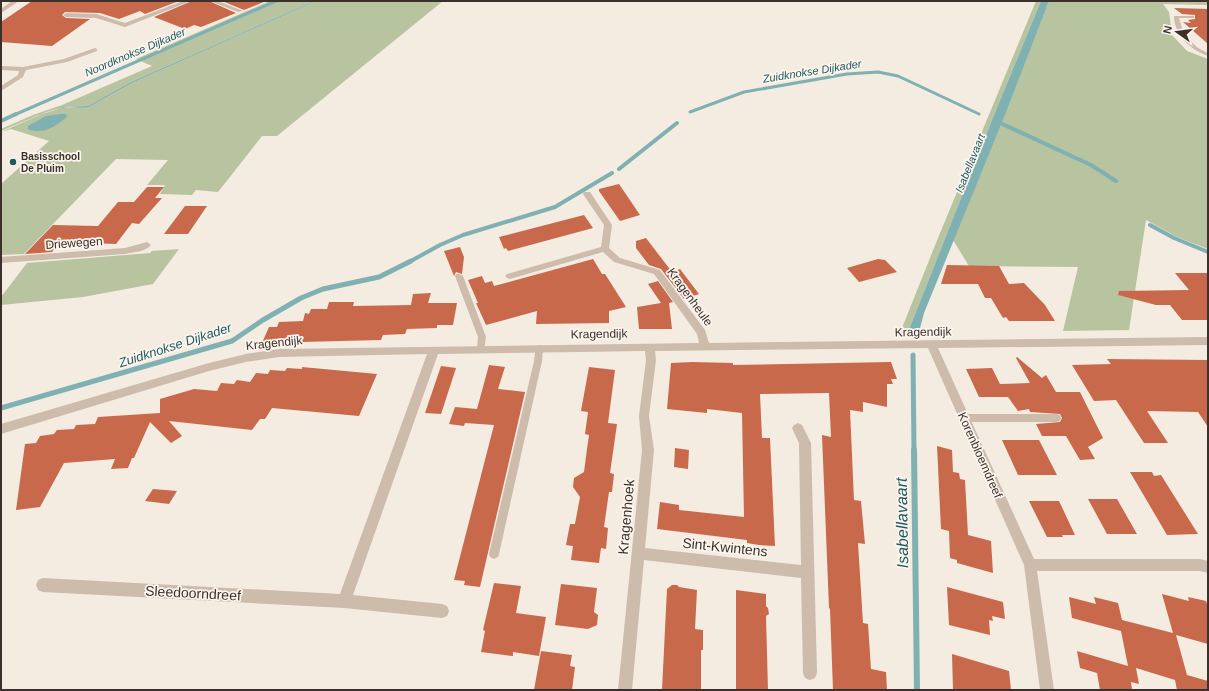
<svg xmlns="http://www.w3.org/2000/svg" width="1209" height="691" viewBox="0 0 1209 691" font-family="Arial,sans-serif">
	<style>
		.green { fill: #b8c4a0 }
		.water { fill: #7fb0b2 }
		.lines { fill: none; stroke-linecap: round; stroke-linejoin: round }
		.stream-far3 { stroke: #7fb0b2; stroke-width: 3 }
		.stream-far2 { stroke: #7fb0b2; stroke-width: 4 }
		.stream-far1 { stroke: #7fb0b2; stroke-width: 5 }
		.stream { stroke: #7fb0b2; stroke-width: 6 }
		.building { fill: #c8694b }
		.lane { fill: #cdbbac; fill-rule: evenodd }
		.street { fill: #cdbbac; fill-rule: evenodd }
		.poi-dot { fill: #1f5a5e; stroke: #fbf5ee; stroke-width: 1.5 }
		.labels { text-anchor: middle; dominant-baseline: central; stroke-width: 3.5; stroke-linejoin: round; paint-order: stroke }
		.far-poi-label { font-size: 10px; font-weight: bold; fill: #3b302b; stroke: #fbf5ee; text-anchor: start }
		.far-water-label { font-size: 11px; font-style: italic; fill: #1f5a5e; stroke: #fbf5ee }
		.street-label { font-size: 12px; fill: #3b302b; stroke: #fbf5ee }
		.water-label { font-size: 13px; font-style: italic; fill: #1f5a5e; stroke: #fbf5ee }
		.near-street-label { font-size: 14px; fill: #3b302b; stroke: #fbf5ee }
		.near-water-label { font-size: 16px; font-style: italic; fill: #1f5a5e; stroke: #fbf5ee }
	</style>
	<rect width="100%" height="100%" fill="#f4ebe1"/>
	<path class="green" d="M270,1H314L131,82L88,106L62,107L41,114L1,131V129L33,115L62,105L152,66L136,59Z
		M316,1H443L277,136H262L218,192L196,190L192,195L160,194L165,185H147L168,160L116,159L24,254L1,255V184L49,141L11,129L1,132L42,114L62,108L89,107L132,83Z
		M1036,1H1041L994,115L908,332L900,333L938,238Z
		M1049,1H1208V5L1163,4L1169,12L1172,35L1187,51L1208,59V249L1177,237L1146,220L1129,330L1063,331L1078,267L969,266L953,240L1001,125L1006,127L1007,124L1001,122Z
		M179,249L153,284L83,297L1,305V297L27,263L150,253L152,251Z"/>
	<path class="water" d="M314,1H316L132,83L89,107C80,109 71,106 62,108C41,112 20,124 1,132L41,114L62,107L88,106L131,82Z
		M1041,1H1049L1001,125L924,313L919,332H908L994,115Z
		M60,114H66L67,117C54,127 44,135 28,129V126L46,116Z"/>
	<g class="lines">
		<path class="stream-far3" d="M690,112L744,92L847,74L878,72L898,76L979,114
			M14,115L276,1"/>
		<path class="stream-far2" d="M1,121L16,114
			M996,121L1091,165L1116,181
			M619,169L677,123
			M1150,225L1174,238L1208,252
			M409,262L440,245L463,235L555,207L612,173"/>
		<path class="stream-far1" d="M913,355L914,451
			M1,408L232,341L263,320L301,298L323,289L379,277L411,261"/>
		<path class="stream" d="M914,450L917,690"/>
	</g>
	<path class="building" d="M32,1H179L145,14L140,11L119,19L100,13L65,12L62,15L66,18L90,19L52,46L1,42V22Z
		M192,1H209L236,13L201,27L194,25L185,29L154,17Z
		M222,1H264V2L244,10Z
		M1174,8L1208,9V44L1183,22L1191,23L1188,20L1195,19V15L1182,14Z
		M619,184L640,215L620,221L599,191V189Z
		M147,187H164L155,198H162L139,224L132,223L116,244L60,242L52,252L25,254L53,225L98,226L118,202H134Z
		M185,206H207L188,234H164Z
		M584,215L593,228L508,251L506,248L504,249L499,237Z
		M646,238L672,272L680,269L699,294L684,299L661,269L649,265L636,248V241Z
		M460,247L464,257L462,274L456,272L454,276L444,251Z
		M593,259L602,274H605L626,307L609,311V323L536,324L537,311L486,325L476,303H478L468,280L482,276L485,283L492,281L494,286Z
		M878,259L885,260L897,272L859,282L847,268Z
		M947,265L999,266L1009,284L1024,283L1045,305L1055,321H1009L1006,317L1003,318L991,298H985L978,284H941Z
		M1175,273H1208V320H1182L1170,305H1156L1118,295L1119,291L1189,290Z
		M658,281L673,302L669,303L672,329H639L637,307L661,303L648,284Z
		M431,293L428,303H457L453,325H437V328L407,329L405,334L383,335L381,340L262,343L269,327H277L279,322L303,321L305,313L309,314L311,309H327L329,302H354L353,306L411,305L413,294Z
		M1017,357L1042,378L1046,375L1056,392H1080L1103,438L1088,447L1095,459L1080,460L1066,436H1042L1036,424L1060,422L1062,418L1060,414L1030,412L1029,409L1018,411L1008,397H979L966,369L992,368L1000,384L1030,383L1016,358Z
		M1107,359L1208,360V427L1198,412L1147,411L1168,443H1144L1116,400L1094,401L1072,365L1111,364Z
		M692,362L733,363V365L891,362L897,379H891L893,384H887V407L863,402V412L850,410L854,500L861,501L865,544L858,543L863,623L868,624L871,669L886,672L887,690H833L830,609L829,608L822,435L831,437L829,393L760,394L762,438H770L775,546L759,545L747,543V540L657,529L660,502L679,505V510L744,517L742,413L707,409V413L667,409L671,363Z
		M489,365L505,367L498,389L525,392L480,587L464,585L465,581L454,580L494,425L465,423L464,426L449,424L455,407L477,409Z
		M441,366L456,368L443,408L441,414L425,413Z
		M302,367L377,374L359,416L272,408L265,419H260L252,430L169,421L182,436L171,443L150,422L134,458H132L128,468L111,469L115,459L64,463L40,507L16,510L25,444L36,443L40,436L54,434L57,430L74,429L76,425L95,424L98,417L160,413V399L194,389L217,391L221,383L234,384L237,380L250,382L256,373L268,374L270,370L285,371L287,368L302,369Z
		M589,367L615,370L608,423L617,424L610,473L614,474L612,492H609L604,527L608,528L606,549L601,548L599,563L571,560L573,546L566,545L570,524H575L580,497L573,487L574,478L584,472L587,449L589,435L585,434L588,412L581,411Z
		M1002,440H1039L1057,475H1018Z
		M937,446L952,450L953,472L959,473L960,479L965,480L968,535L991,541L993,573L957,563V560L950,558L949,531L941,529Z
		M675,448L689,450L688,469L674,467Z
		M1130,472H1152L1154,476L1161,475L1198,534L1167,535Z
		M153,489L177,491L169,504L145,501Z
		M1088,499H1117L1137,534H1107Z
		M1029,501H1059L1075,535H1062L1063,537H1047Z
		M494,583L521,586L516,613L546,617L539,656L513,652V656L481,652L485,631L483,630Z
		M561,584L597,588L594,612L598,615L597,625L588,629L555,625Z
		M672,585H677L679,587L697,590L695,629L703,630V650H701V690H662L667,589Z
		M947,587L1003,602L1005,619L992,616L993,621L989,620L990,635L949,625Z
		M736,590L766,594V606L768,608L769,614L766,616L768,690H736Z
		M1162,594L1189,601L1188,597L1206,601L1208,607V644L1176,635L1187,675L1208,681V690H1177L1175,680L1136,668L1139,684L1131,682L1132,690H1100L1097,673L1080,668L1077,651L1128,666L1121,631L1072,618L1069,597L1096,604L1094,597L1118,603L1122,620L1173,633Z
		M541,651L572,655L570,666L575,667L572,690H534Z
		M952,654L1009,671L1011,690H953Z"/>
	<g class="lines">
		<path class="lane" d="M1174,16H1194V18H1179L1184,35L1198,48L1208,53V56C1191,50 1174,35 1174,16Z
			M456,274H459L463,276L486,337L484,351H478L477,349L478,337L455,276Z
			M539,345L542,346L543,348L542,361L499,554L498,557L494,559L490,557L489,554L534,361L536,346Z
			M964,414H1057L1060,415L1061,418L1060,421L1057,422H964L961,421L960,418L961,415Z"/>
		<path class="street" d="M12,1H19L1,13V9Z
			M183,1H191L125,27L96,18L66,17L63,15L66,13L96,14L125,23Z
			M210,1H218L243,11L238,12Z
			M95,48L97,49V51L67,62L26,70L23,77L1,91V86L18,75L19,71L1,70V66L23,67L64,59Z
			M584,192H590L612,225L609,248L620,258L660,270L705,330L709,343L1208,337V345L938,348L1034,559H1200L1208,561V573L1200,571H1037L1054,690H1040L1024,565L928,348L655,351L656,360L649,416L654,450L645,548L801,565L799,443L792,428L794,425L798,423L802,425L811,443L817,673L815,678L810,680L805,678L803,673L801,578L644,560L632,690H618L642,450L639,416L646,360L645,351L438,354L353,595L442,604L447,606L449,611L447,616L442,618L344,608L43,592L38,590L36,585L38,580L43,578L340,594L427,354L279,357L246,362L209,371L1,434V424L209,363L246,354L279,349L699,343L697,334L654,274L614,262L603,252L510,279L507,278L505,276L507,274L601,247L604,225L583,194Z
			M147,242L151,245C145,252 134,252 125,254L1,263V257L125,248Z"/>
	</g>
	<circle class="poi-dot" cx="13" cy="162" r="4"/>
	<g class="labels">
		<g class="far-poi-label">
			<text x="21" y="156">Basisschool<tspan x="21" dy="12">De Pluim</tspan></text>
		</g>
		<g class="far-water-label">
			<text transform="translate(135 52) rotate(-23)">Noordknokse Dijkader</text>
			<text transform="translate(812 71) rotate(-9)">Zuidknokse Dijkader</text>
			<text transform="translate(970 163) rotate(-68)">Isabellavaart</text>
		</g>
		<g class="street-label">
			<text transform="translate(74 243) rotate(-4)">Driewegen</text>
			<text transform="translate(690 297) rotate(54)">Kragenheule</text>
			<text transform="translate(923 332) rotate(-1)">Kragendijk</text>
			<text transform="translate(599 334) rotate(-1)">Kragendijk</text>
			<text transform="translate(274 343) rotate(-6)">Kragendijk</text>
			<text transform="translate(980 455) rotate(66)">Korenbloemdreef</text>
		</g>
		<g class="water-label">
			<text transform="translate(175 345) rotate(-18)">Zuidknokse Dijkader</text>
		</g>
		<g class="near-street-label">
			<text transform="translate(626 517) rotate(-85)">Kragenhoek</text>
			<text transform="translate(725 547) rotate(6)">Sint-Kwintens</text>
			<text transform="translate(193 593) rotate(3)">Sleedoorndreef</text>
		</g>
		<g class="near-water-label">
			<text transform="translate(902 523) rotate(-91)">Isabellavaart</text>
		</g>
	</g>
	<rect width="1209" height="691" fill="none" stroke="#3b302b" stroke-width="4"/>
	<g transform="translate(1177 32) rotate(284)" stroke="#fbf5ee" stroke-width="3" paint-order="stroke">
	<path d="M0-3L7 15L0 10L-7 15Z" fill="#3b302b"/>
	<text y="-6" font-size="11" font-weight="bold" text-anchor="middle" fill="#3b302b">N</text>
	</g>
</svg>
